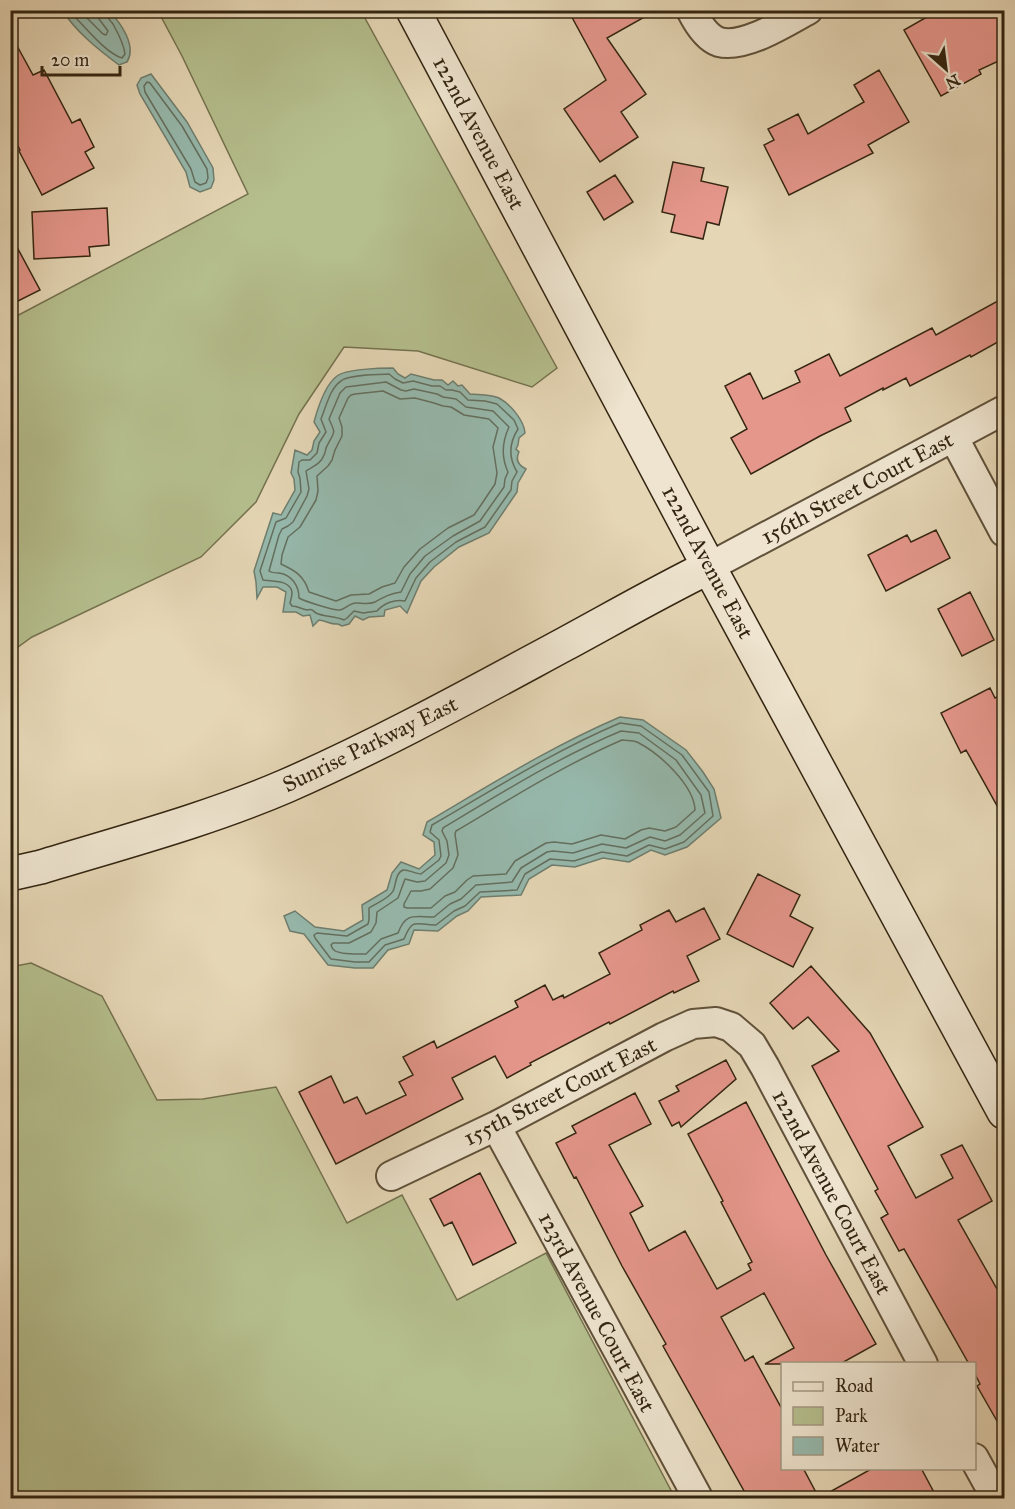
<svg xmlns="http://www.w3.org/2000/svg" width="1015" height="1509" viewBox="0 0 1015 1509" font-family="'IM FELL Great Primer',serif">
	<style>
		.green { fill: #b5be8d; stroke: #74724f; stroke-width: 1.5 }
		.water { fill: #96b9ad; stroke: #6e7e6f; stroke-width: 1.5 }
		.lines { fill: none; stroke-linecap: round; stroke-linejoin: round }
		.shore { stroke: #646f5f; stroke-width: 1.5 }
		.building { fill: #e6978c; stroke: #332511; stroke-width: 1.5 }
		.street-casing { stroke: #60513a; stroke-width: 32 }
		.secondary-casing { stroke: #332511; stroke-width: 36 }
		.street { stroke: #eee4cf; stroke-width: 28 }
		.secondary { stroke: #eee4cf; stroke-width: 33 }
		.labels { text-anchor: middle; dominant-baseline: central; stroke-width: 4.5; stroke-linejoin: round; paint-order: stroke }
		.street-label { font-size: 22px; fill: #332511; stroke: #eee4cf }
	</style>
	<rect width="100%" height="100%" fill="#e5d6b5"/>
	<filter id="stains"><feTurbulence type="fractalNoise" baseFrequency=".00333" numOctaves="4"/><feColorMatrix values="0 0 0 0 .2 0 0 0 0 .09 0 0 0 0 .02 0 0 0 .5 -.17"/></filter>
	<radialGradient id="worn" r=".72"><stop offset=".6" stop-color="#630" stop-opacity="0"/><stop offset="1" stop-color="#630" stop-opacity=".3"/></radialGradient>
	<path class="green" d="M158,11H361L557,368L532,387L418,351L344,347L299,414L256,502L201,557L32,637L11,652V319L248,194L182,56Z
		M31,963L102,996L157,1100L203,1099L276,1087L347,1223L402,1195L457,1300L546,1253L675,1498H11L10,967Z"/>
	<path class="water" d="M63,11H109C121,23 137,46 127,62L119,65C99,50 76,32 63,11Z
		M151,74L187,122L213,168L214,180L211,188L200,192L190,187L186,172L140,94L137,85L141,78Z
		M393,368L398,374L405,378L411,374L434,380H442L448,385L453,381L458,386L462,385L470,394C479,395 490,394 499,398C510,404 524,420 525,433L519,438L518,445L516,449L519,452C515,460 518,465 526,469L518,483L517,492L489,533L459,547L434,567L421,581L407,613L400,606L385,610L384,616L369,617L363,620L355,616L349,624L342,626L338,624C331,625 327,621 319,620L313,626L310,615L303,616L296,612H283L286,592L277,587H263L257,598L256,582L254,571L273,513L281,515L295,490L294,479L291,473L295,450L307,455L312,450L314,441L320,432L314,422C318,407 325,385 337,376C345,369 382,368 393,368Z
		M620,717L643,720L686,750L703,772L714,789L721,818L687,847L665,855L651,850L629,862L603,858L575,867L552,865L529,879L521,895L481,897L468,911L457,916L438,931L414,930L409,944L388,950L373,968H355L328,965L304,934L290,931L284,916L295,911L315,927L344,931L363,920L362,905L387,890L392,873L401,862L419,869L435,855L434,842L423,835L427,822C490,785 552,746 620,717Z"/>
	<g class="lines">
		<path class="shore" d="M70,10L74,16C87,29 106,53 122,58L125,54C124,44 118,33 113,24C109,19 106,17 105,10
			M79,10L103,34L106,35L108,31L99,19L98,10
			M147,82L150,83L182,126L207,169L208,178L206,183L200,185L195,182L191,169L145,92L144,86Z
			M389,374L395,379L403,383L413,381L432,386H440L446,390H452L460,392L468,400L485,401L497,404L514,420L518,429C509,443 508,457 517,472L512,481L511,490L485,527L456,542L430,562L416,578L405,601C395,599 384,603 377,611L363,613L354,611L347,618L344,620C335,616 324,617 316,613C314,612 313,610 312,610C310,609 308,610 307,610C301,609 298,606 292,606L290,603C291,600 292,596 292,592C290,580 272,581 263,580L260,571L276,522L286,518L301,492L300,478L298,472L299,462L302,460H310L317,453L319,443L326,432L321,419C326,407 330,388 341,381C349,374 378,375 389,374Z
			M386,382L401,390L406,391L414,389L437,394L443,397L456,399L466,407L493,411L509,427C502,442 501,457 508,472L505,479L504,487L480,521L453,536L425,556L410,574L401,592C389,594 384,597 375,602C369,605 362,603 356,603C349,603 346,609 340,610C335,611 304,601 299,598C299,586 292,575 279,573C275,573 272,573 269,571L279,535L282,529L288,526L293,522L307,496L309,489L306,471C312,467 321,464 324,455C326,452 325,449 327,446C334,431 337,436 329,419L340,393L346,387Z
			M383,391L400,399L415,398L434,403L443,406L451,407L464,415L489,419L498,428L493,447L497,473L495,484L481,505L474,515L448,528L420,549L404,567L395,583L382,587L369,594L351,595L336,601L309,592C304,576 296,571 281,564L282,555L288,537L300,527L316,500L318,491L317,476L328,466L332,460L335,450L342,436V427L339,418L348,398L351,395L355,394Z
			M620,723L641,726L682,755L709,792L713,816L684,842L665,849L649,845L627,856L602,852L574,861L550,859L525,874L517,890L480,892L465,906L454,911L436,925C415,925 413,917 404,939L385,945L369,962H355L331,959L315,938L314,935L317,933L347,936L368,924L369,920V908C376,903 389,899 393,891C396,886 395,873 403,870C407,869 416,874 421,874L439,860L441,856L439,840L430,832L432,825C494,789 554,751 620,723Z
			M621,731L639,733L676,760L701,795L705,813L680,835L665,841L650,837L626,848L602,844L573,853L553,851L547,852L521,868L512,882L476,885L461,899L450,904L434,917C414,917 406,912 398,933L381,939L366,954C359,954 339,955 334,950C332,949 332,947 331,945L333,943H349L371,932L376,923L377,912L398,898L405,879L417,882L425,881L446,863L449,855L447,841L442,831L443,828C501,793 559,757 621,731Z
			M622,740C627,741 632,740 637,742C659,753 694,785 695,810L676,827L665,831L649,828L641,830L625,839L601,835L572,844L554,842L546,843L515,861L506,874L473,876L467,880L455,892L445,896L431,908H407L404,907V904L411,891H421L430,889L453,868L458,855L455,834L456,831C510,799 564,765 622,740Z"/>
	</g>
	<path class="building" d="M568,10H657L607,38L646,94L621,112L638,137L600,162L564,109L606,80Z
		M939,10H1005V58L979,70L981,74L941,96L904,30Z
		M10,33L33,75L44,70L72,123L80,119L94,147L85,152L94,168L42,195L19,151L20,150L10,130Z
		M879,70L909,122L868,145L873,153L789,195L764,145L774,140L768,129L798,114L808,134L864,102L854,85Z
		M673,162L704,168L701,181L728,187L719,225L707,222L703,239L671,232L675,215L662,212Z
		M615,175L633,202L604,220L587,192Z
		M107,208L109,245L89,247L90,256L34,259L32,212Z
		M10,234L40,290L10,305Z
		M1005,297V338L971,357L970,355L910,386L906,378L883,390V388L845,408L851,421L820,436L751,474L731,438L747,429L725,386L750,373L763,399L800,382L795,371L829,354L840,376L932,328L936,335Z
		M936,530L950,558L886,591L868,555L907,535L911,542Z
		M970,592L994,640L962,656L938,609Z
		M990,688L995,698L1005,693V820L966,750L961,753L941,713Z
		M758,874L800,895L790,916L813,928L793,967L727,934Z
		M704,908L720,939L687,956L699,981L674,993L673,991L610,1024L609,1022L530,1063L531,1065L507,1078L495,1056L452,1078L463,1099L336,1164L299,1092L331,1076L344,1103L357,1097L366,1114L406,1095L399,1082L413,1075L403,1057L434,1041L437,1048L518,1007L515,1001L545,985L553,1000L563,995L564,998L610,974L599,953L642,930L640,925L669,910L676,922Z
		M811,966L870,1033L923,1127L888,1146L916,1198L953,1178L941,1155L962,1145L992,1201L958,1220L997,1289L1005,1285V1435L977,1386L980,1384L975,1374V1364H969L904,1249L899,1251L881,1218L888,1214L875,1191L878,1189L812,1066L839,1051L808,1017L793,1029L770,1003Z
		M726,1060L736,1079L681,1127L679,1122L672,1126L659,1101L679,1091L676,1086Z
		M635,1093L651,1124L609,1145L643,1206L630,1213L649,1251L685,1231L717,1289L751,1270L748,1264L752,1262L721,1202L723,1201L688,1134L746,1102L826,1255L876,1344L840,1364H765L794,1348L764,1293L721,1317L745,1361L753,1356L783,1411V1468H803L819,1498L873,1468H921L937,1498H748L663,1346L666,1344L622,1266L576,1177L574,1178L556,1143L576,1133L572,1126Z
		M480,1173L516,1243L473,1265L452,1222L444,1226L430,1199Z"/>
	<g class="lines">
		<g class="street-casing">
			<path id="street" d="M691,10C697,22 707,38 719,42C744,49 786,22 808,10
				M954,438L1004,532
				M709,567L1004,410
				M496,1126L698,1498
				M391,1176L496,1126L664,1037L693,1024L716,1022L731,1027L752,1045L765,1067L923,1364
				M974,1458L996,1498"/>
		</g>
		<g class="secondary-casing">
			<path id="secondary" d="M413,10L709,567L1004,1112
				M10,874L41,867C123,842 207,820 286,786C382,744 474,693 565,644C613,618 660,591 709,567"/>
		</g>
		<use href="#street" class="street"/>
		<use href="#secondary" class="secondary"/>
	</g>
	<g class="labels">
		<g class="street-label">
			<text transform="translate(479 133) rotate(62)">122nd Avenue East</text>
			<text transform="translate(857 488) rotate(-28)">156th Street Court East</text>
			<text transform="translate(708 562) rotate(62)">122nd Avenue East</text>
			<text transform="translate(370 744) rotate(-26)">Sunrise Parkway East</text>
			<text transform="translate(560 1091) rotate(-27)">155th Street Court East</text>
			<text transform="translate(832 1192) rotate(62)">122nd Avenue Court East</text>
			<text transform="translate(597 1312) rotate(62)">123rd Avenue Court East</text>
		</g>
	</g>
	<rect width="1015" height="1509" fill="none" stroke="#e5d6b5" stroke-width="36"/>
	<rect x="12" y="12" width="991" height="1485" fill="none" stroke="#332511" stroke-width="3"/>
	<rect x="18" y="18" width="979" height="1473" fill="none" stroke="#332511" stroke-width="1.5"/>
	<rect x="781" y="1362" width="195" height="108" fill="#eee4cf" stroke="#a39883" stroke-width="1.5"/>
	<rect x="793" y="1382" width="30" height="9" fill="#eee4cf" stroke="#a39883" stroke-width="1.5"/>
	<text x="835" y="1392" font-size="18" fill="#332511">Road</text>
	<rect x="793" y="1407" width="30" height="18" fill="#b5be8d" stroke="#a39883" stroke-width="1.5"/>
	<text x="835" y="1422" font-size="18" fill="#332511">Park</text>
	<rect x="793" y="1437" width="30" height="18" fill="#96b9ad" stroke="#a39883" stroke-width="1.5"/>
	<text x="835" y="1452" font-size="18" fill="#332511">Water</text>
	<g transform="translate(946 69) rotate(152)" stroke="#eee4cf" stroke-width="4.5" paint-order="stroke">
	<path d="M0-4.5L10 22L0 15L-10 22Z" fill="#332511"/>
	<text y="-9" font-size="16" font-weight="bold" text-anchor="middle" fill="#332511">N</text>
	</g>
	<path d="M42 66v9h78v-9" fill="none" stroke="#332511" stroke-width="3"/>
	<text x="51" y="66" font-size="18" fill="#332511" stroke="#eee4cf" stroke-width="4.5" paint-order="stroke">20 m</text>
	<rect width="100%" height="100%" filter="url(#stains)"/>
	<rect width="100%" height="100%" fill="url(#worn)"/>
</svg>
